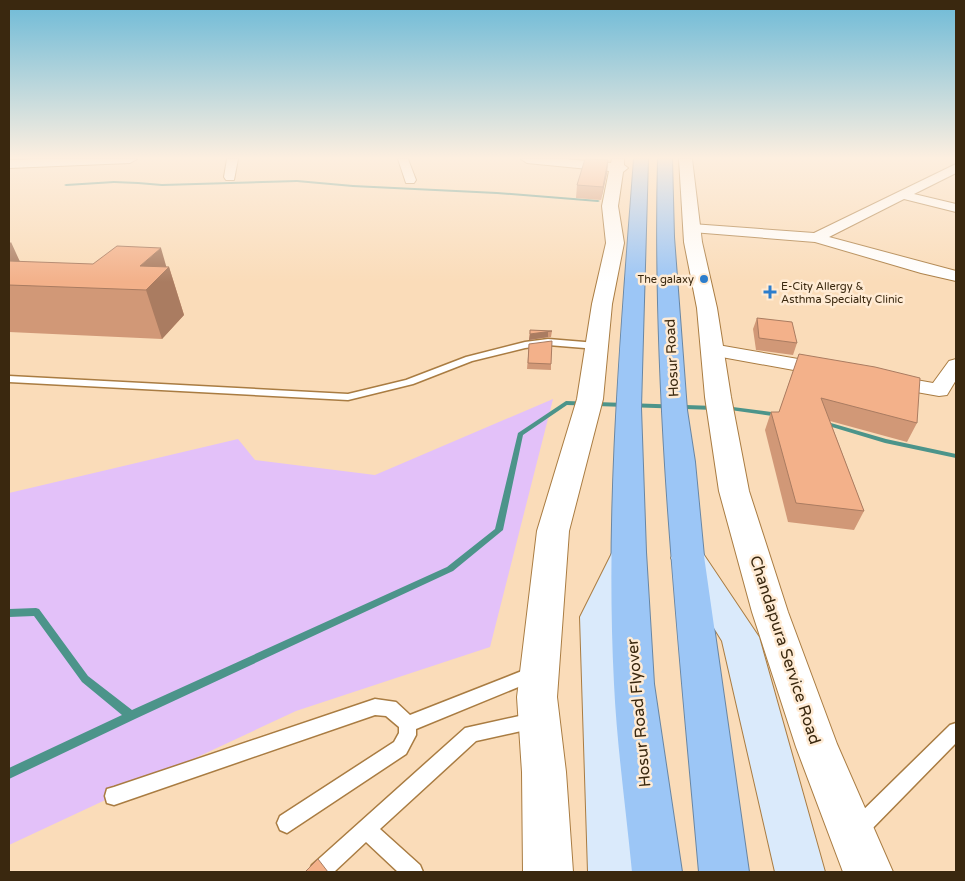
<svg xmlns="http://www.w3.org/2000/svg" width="965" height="881" viewBox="0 0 965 881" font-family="'Varela Round',sans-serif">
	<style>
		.green { fill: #e3c1f9 }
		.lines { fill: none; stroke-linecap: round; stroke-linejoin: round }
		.stream { fill: #4c948a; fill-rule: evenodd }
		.service-casing { stroke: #a97c42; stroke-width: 3 }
		.minor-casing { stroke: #a97c42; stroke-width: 2 }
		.tertiary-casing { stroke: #a97c42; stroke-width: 2 }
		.secondary-casing { stroke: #a97c42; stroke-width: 2 }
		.trunk-casing { stroke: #6986a3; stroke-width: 2 }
		.service { fill: #fff; fill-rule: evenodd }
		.minor { fill: #fff; fill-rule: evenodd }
		.tertiary { fill: #fff; fill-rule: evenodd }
		.secondary { fill: #daeafb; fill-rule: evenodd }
		.trunk { fill: #9cc6f6; fill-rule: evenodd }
		.wall { fill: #d19877 }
		.shaded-wall { fill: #aa7c61 }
		.building { fill: #f3b18a; stroke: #aa7c61 }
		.poi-dot { fill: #2c7dcc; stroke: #ffebd4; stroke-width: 2 }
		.labels { text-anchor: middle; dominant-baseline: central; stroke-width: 5; stroke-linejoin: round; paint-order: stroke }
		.far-poi-label { font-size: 11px; fill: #3a280f; stroke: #ffebd4; text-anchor: end }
		.street-label { font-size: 14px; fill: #3a280f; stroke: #ffebd4 }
		.near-street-label { font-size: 16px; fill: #3a280f; stroke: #ffebd4 }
	</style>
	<rect width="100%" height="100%" fill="#fadcb9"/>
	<path class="green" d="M553,399L490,647L296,711L9,845V493L238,439L255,460L375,475Z"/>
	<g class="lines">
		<path class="stream" d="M297,180L353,185L497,192L598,200L600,201L598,202L497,194L353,187L297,182L162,186L138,184L114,183L66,186L64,185L66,184L114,181L138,182L162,184Z
			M566,401L715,406L718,408L715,410L567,405L523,435L503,530L453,571L135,719L9,779V768L122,715L82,682L34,616L9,617V609L36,608L39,609L88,676L132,710L447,567L495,529L518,433Z
			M725,406L779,413L782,415L779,417L723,409L722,408L723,407Z
			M824,421L886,439L956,454V458L885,443L822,424L821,423Z"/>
		<g class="service-casing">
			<path id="service" d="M548,339L597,343L602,346L597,349L548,345L525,348L472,361L413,384L348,400L9,382V376L348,394L406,380L466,357L525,342Z
				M532,667L538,669L540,674L538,679L416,729V735L406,754L287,833L280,830L277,823L280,816L394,742L399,733V727L386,716L375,715L114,805L107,803L105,796L107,789L114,787L375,699L396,702L410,715Z
				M533,713L539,715L542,721L539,727L476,741L380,829L420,865L423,872H398L366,842L334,872H309L312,865L465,728Z
				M956,723V743L866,835L859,838L852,835L849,828L852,821L950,725Z"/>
		</g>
		<g class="minor-casing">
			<path id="minor" d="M227,159H238L234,180H226L224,177Z
				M398,159H408L416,180L414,183H406Z
				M956,164V173L914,194L956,204V212L904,199L829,237L956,271V281L921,273L815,242L692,232L685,228L692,224L814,233Z
				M712,344L827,364L834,366L837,370L834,374L827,376L705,354L702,350L705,346Z
				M956,359V380L947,395L939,396L888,387L881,385L877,381L881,377L888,375L933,383L949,361Z"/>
		</g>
		<g class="tertiary-casing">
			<path id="tertiary" d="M42,159H137L130,163L9,168V160Z
				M521,159H565L611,163L612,159H624V165L628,168L623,172L618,206L624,243L612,304L603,399L569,531L557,697L566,772L573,872H523L522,772L517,697L537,531L577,399L592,304L606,243L602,206L609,171L527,163Z
				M679,159H692L702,242L717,308L731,397L749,491L788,612L837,744L893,872H843L796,747L752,612L719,491L705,397L697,308L684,242Z"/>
		</g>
		<g class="secondary-casing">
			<path id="secondary" d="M628,541L640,545L645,554L616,617L638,872H588L580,617L616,545Z
				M688,545L700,549L759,637L825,872H775L722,641L671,558L676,549Z"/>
		</g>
		<g class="trunk-casing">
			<path id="trunk" d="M634,159H648L641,408L646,552L654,684L682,872H632C626,809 617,747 614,684C605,509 621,333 634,159Z
				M658,159H672L674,237L687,410L695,462L704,556L749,872H699C678,635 652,397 658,159Z"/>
		</g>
		<use href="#service" class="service"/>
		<use href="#minor" class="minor"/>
		<use href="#tertiary" class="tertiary"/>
		<use href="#secondary" class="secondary"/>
		<use href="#trunk" class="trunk"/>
	</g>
	<path class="wall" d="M608,160L607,173L601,200L576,198L577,185Z
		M9,242L20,262L169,267L184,315L162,339L9,332Z
		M757,318L797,343L793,355L756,350L753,329Z
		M530,330L552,331L551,337L529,340Z
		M529,344L551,364V370L527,369Z
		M799,354L917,423L907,442L830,421L864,511L854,530L788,522L765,430L771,412H779Z"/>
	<path class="shaded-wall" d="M608,160L607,173L601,200L603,187Z
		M11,242L31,286L9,285V244Z
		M161,248L167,269L169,267L184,315L162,339L146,290L140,266Z
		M548,331V337L529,340L530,334Z"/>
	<path class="building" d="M585,159L608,160L603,187L577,185Z
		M117,246L161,248L140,266L169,267L146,290L9,285V261L93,264Z
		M757,318L792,322L797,343L759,338Z
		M530,330L552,331L530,334Z
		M552,341L551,364L528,363L529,344Z
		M799,354L875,367L920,378L917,423L821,398L864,511L796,503L771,412H779Z
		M318,859L328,872H305Z"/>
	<linearGradient id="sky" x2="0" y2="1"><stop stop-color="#6dbad7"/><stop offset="0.56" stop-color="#fdefe0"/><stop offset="1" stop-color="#fdefe0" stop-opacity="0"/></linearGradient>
	<rect width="965" height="282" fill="url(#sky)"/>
	<g class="poi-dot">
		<circle cx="704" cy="279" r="5"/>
		<path d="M767.5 284.5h5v5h5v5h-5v5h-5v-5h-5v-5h5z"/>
	</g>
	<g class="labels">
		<g class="far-poi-label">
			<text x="694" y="279">The galaxy</text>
			<text x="781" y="286" text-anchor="start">E-City Allergy &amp;<tspan x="781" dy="13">Asthma Specialty Clinic</tspan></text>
		</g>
		<g class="street-label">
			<text transform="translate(672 358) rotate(-93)">Hosur Road</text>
		</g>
		<g class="near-street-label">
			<text transform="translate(785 650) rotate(72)">Chandapura Service Road</text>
			<text transform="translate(639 713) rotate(-95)">Hosur Road Flyover</text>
		</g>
	</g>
	<rect width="965" height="881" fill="none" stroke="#3a280f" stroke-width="20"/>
</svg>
